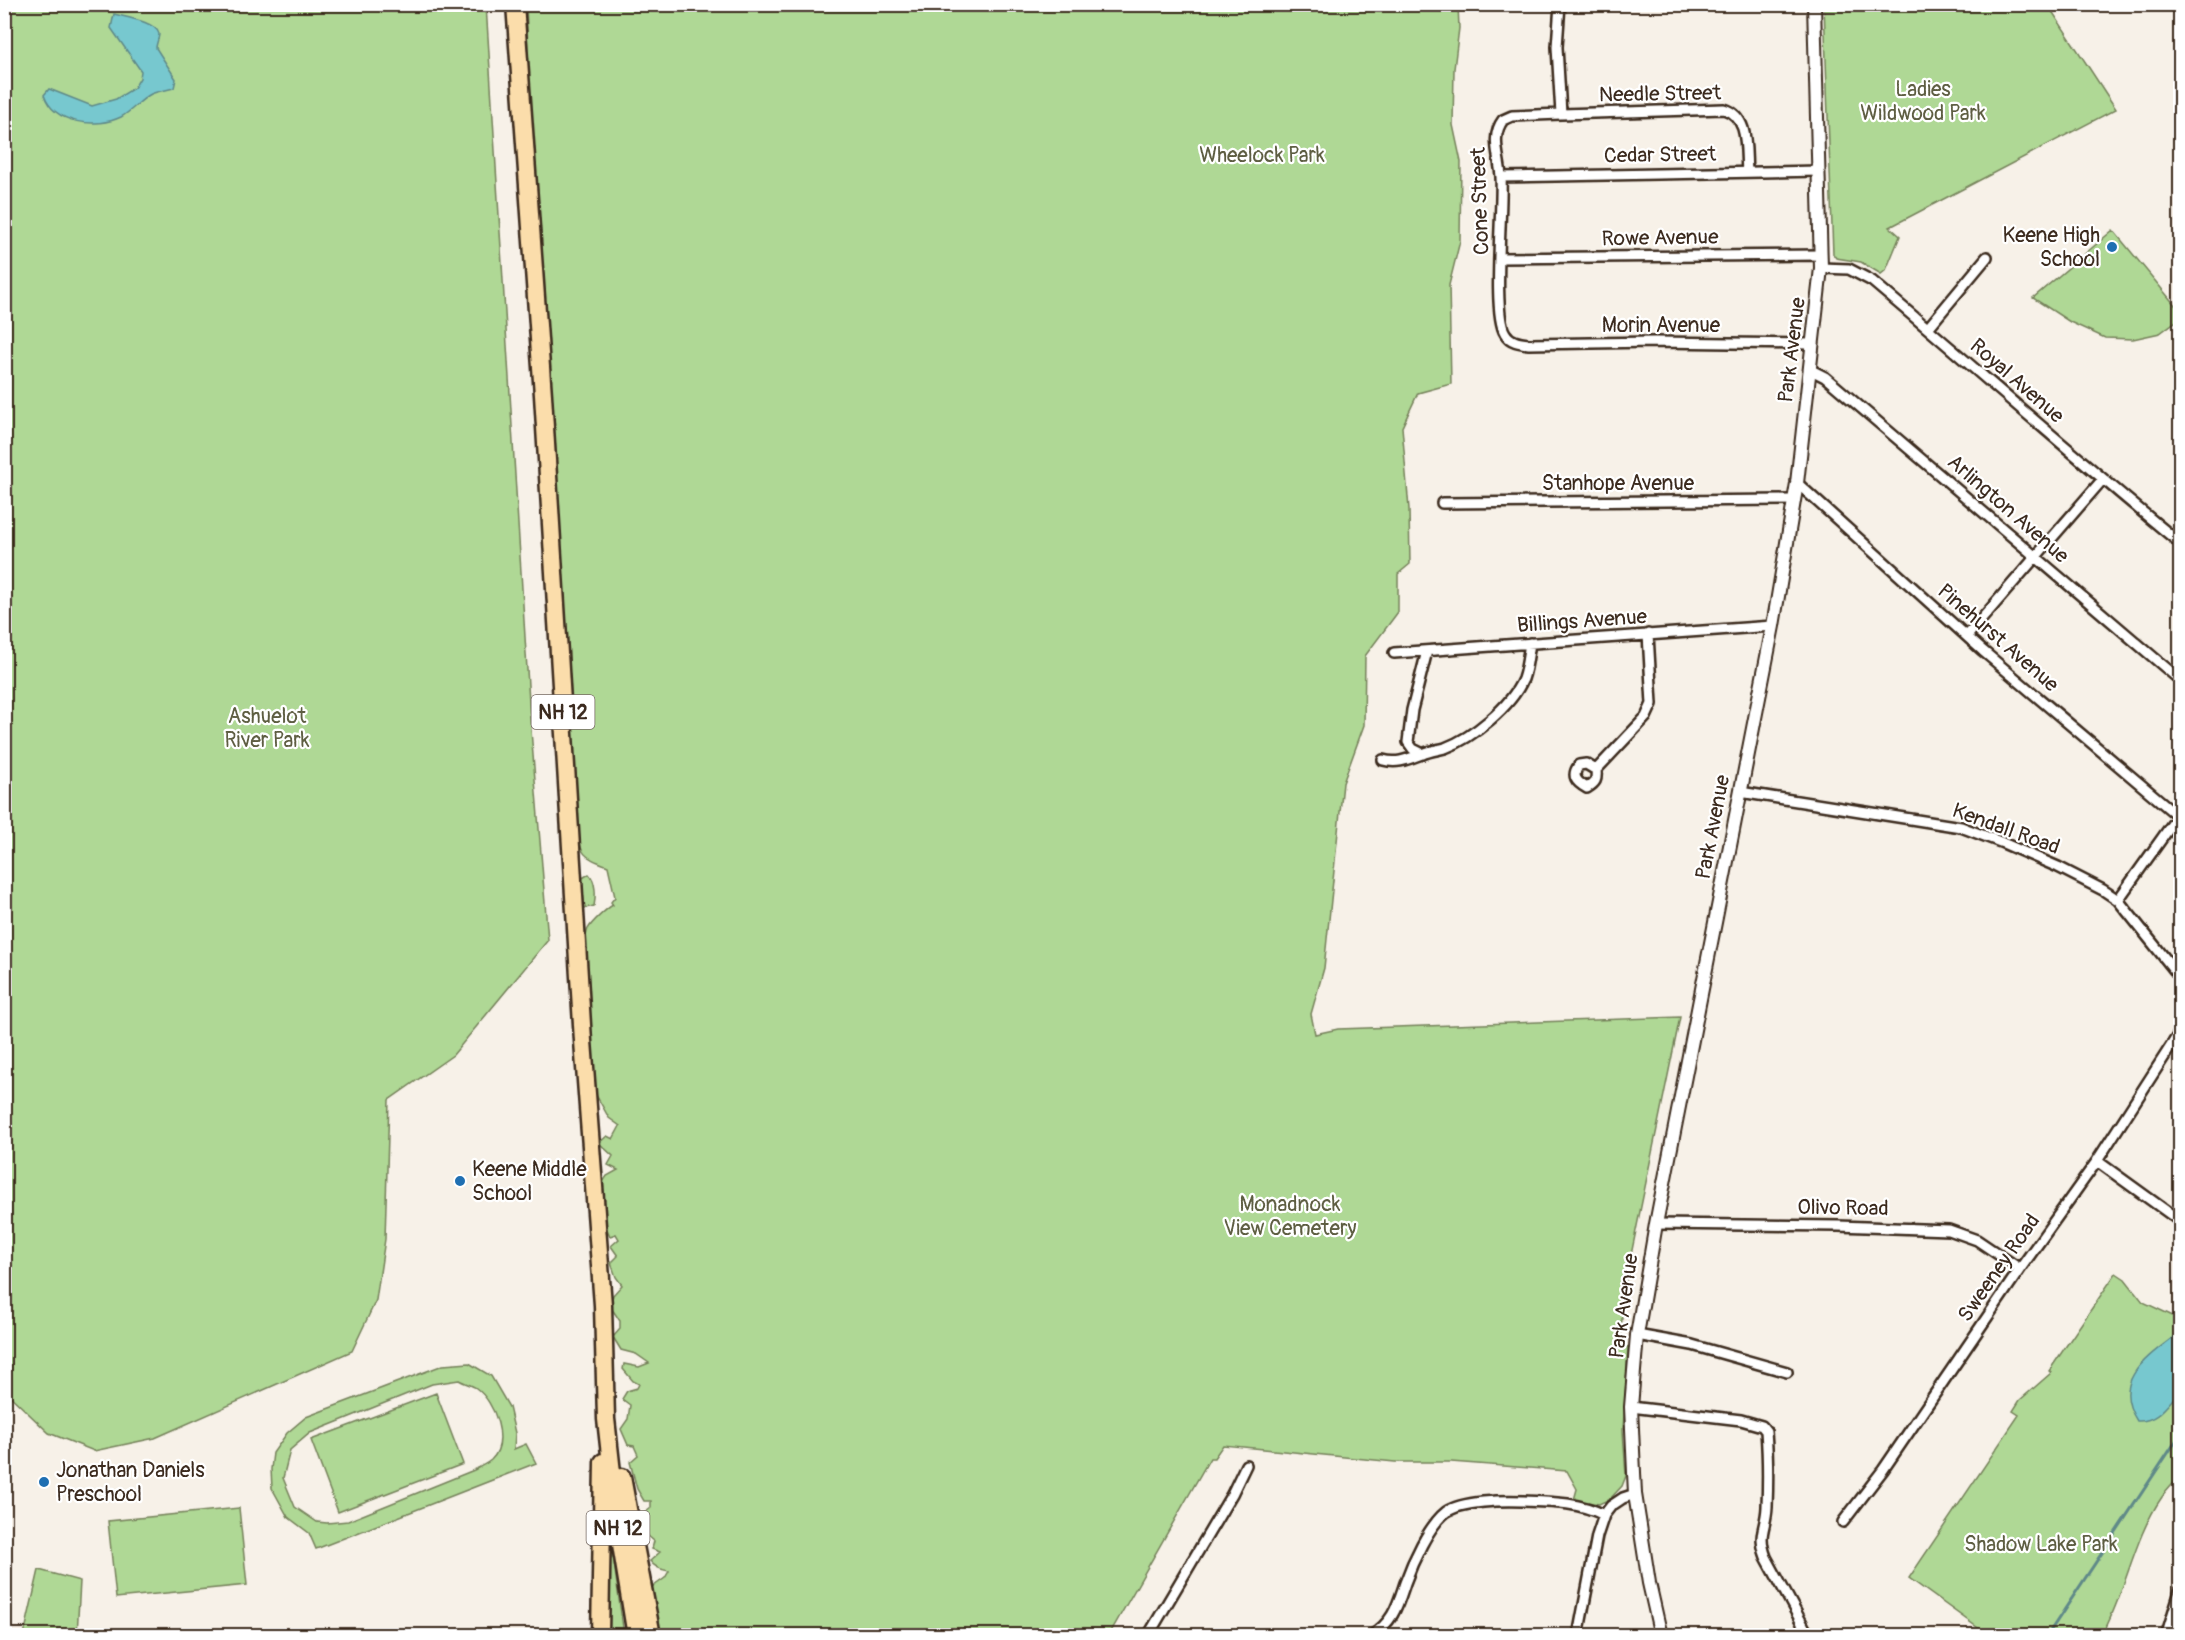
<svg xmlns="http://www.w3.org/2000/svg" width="2185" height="1640" viewBox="0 0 2185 1640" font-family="Pangolin,sans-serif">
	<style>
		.green { fill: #afd895; stroke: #75815a; stroke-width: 1.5; fill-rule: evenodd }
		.water { fill: #77c8cf; stroke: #5f8988; stroke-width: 1.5 }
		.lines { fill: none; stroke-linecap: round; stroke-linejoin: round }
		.stream { stroke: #5f8988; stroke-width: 3 }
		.street-casing { stroke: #3b2a1e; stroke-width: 14 }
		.secondary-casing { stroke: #3b2a1e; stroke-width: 16 }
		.highway-casing { stroke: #3b2a1e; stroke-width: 21 }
		.street { stroke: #fff; stroke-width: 9 }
		.secondary { stroke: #fff; stroke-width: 12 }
		.highway { stroke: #fbddab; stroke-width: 16 }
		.poi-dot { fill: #1f6fb2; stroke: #fff; stroke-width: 2 }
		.labels { text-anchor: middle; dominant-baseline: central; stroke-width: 4.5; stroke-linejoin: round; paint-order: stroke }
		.shield { fill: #fff; stroke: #766a62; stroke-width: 1.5 }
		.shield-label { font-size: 20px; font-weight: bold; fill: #3b2a1e }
		.park-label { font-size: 21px; fill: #5e5e42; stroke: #fff }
		.street-label { font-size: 21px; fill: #3b2a1e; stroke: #fff }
		.poi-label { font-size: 21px; fill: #3b2a1e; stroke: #fff; text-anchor: start }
	</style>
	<rect width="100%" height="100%" fill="#f7f1e8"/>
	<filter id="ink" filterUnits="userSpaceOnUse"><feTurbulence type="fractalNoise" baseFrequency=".0167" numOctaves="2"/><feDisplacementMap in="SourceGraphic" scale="12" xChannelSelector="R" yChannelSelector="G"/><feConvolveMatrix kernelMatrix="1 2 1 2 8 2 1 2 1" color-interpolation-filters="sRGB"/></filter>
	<g filter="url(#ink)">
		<path class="green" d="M5,5H486L530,718L548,940L453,1055L389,1100L385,1239L376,1300L352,1351L155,1438L94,1451L49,1433L5,1391Z
			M526,5H1458L1459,28L1454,69L1453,125L1461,162L1460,241L1449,285L1451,384L1418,393L1402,427L1409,509L1410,564L1398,574V612L1365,656L1364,725L1343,783L1324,968L1311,1014L1315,1034L1338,1029L1680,1017L1624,1289L1620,1346L1628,1347L1623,1430L1626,1476L1622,1486L1610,1499L1599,1504L1574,1500L1577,1489L1567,1471L1451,1462H1395L1223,1445L1214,1458H1210L1109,1635L985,1636L940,1632L939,1636L661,1635L647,1591L665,1578L669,1571C662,1570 655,1568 650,1561L660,1552L652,1549L654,1541L642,1531L643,1521L636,1520L651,1508V1501H644L637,1489L630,1462L638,1455L634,1446L628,1445L621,1429L628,1419L630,1405L622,1399L627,1391L637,1388L639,1384L633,1381L623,1369L624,1364L639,1367L649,1363L636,1354L621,1350L613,1337L620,1329V1321L610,1306L613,1295L622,1285L616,1277L611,1263L618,1256L611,1246L619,1239L616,1234L610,1236L602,1218L605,1207L603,1182L607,1176L618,1170L608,1165L613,1156L599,1143L607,1136L613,1139L620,1126L609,1118L595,1093L585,943C586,939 586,933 588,929C592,922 606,909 613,905L611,902L615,897L608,866C582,856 581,855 577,828L531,118Z
			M1824,5H2048L2116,109L1890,227L1900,236L1886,270L1881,274L1861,262L1836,258L1833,254Z
			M2113,230L2180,311V318L2160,333L2133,339L2105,338L2070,322L2033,298Z
			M589,874C596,881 596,896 594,906L585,908L581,879Z
			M2116,1273L2125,1279L2143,1302L2177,1318L2180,1315V1476C2174,1483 2167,1490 2162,1497C2133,1539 2126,1592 2102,1635H1988L1909,1578L2019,1415L2013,1411L2020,1400L2051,1373L2049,1371Z
			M469,1363L491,1376L509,1407L515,1433L514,1449L526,1444L536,1463L316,1549L309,1533L288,1517L272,1488L271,1469L273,1453L287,1433L306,1417L443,1365ZM459,1380C464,1383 472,1385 476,1388C495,1402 510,1442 491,1460C486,1464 480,1467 474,1470L348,1521L327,1523L317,1522L295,1507L283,1478L290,1450L310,1433L432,1384Z
			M436,1393L463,1464L338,1512L311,1440Z
			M239,1508L247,1585L116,1598L108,1521Z
			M609,1543L613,1556L624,1635L608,1636Z
			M39,1570L80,1581L77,1635H24Z"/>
		<path class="water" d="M114,14C124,17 157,22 159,34C159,38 156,44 156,48L176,79L174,88C167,90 158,91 151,94C140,100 132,111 121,117C96,129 54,124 44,95L49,89L92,106L116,99L134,88L140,78L141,71L111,28Z
			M2180,1332V1391C2167,1405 2158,1422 2137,1421C2109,1378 2151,1355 2180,1332Z"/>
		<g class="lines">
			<path class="stream" d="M2047,1636L2180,1435"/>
			<g class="street-casing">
				<path id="street" d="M1560,4L1557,47L1561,114
					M1747,172C1745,149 1750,117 1724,109L1561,114L1512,116L1503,120C1490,137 1500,157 1501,177C1503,208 1492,313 1505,333C1510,342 1520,343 1529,344L1654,342L1812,344
					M1501,177L1819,171
					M1500,258L1821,255
					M1821,268L1849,269L1872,281C1975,368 2076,458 2180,543
					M1928,328L1987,257
					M1809,369L1825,377L2180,680
					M1797,483L1983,651L2178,816
					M1442,503L1794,500
					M1967,636L2103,479
					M1394,653L1773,626
					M1423,754L1413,749L1408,742L1412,710L1427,651
					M1383,760C1398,764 1408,759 1422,754C1430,751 1437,750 1445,748C1472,738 1511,707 1523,679C1527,668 1528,655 1530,643
					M1586,764L1596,770C1597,780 1596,782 1587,788C1576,782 1571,776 1579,765Z
					M1596,770L1646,717L1652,704L1648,634
					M1740,792L1961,827L2003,843L2058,867L2103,890L2118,900L2180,977
					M2118,900L2180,813
					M2097,1161L2180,1221
					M1656,1224L1838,1226L1949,1230L1977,1240L2020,1269
					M1637,1335L1692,1345L1787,1372
					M1631,1407L1741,1420L1762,1426L1766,1431C1768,1456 1768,1482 1767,1507C1766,1529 1757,1533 1766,1557L1809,1636
					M1843,1522L1883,1470L2020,1269L2097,1161L2180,1032
					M1148,1636L1232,1494L1246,1465
					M1371,1636C1393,1622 1397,1607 1405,1583C1412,1563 1429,1525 1446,1512C1462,1501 1504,1500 1523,1501C1550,1502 1579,1502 1604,1515
					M1578,1636L1597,1536L1604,1515L1611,1506L1623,1498L1635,1494
					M2166,1636L2180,1591"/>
			</g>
			<g class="secondary-casing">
				<path id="secondary" d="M1661,1636L1649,1583L1635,1494L1631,1407L1637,1335L1656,1224L1773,626L1797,483L1821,268L1814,4"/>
			</g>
			<g class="highway-casing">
				<path id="highway" d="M515,4L543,395L583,1041L603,1305L606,1419L618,1526L636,1636
					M622,1477L652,1636
					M600,1636L603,1462"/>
			</g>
			<use href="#street" class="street"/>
			<use href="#secondary" class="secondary"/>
			<use href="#highway" class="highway"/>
		</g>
	</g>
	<g class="poi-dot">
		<circle cx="2112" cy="247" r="6"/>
		<circle cx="460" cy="1181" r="6"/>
		<circle cx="44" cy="1482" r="6"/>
	</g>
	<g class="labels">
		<g class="shield">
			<rect x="531.5" y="695" width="63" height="34" rx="4.5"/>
			<rect x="586.5" y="1511" width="63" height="34" rx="4.5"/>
		</g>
		<g class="shield-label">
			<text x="563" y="712">NH 12</text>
			<text x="618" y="1528">NH 12</text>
		</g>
		<g class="park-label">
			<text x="1923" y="89">Ladies<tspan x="1923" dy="24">Wildwood Park</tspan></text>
			<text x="1262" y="155">Wheelock Park</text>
			<text x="267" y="716">Ashuelot<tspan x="267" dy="24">River Park</tspan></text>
			<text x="1290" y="1204">Monadnock<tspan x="1290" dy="24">View Cemetery</tspan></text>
			<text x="2041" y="1544">Shadow Lake Park</text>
		</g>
		<g class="street-label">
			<text transform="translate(1660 94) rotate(-1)">Needle Street</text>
			<text transform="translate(1660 155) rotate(-1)">Cedar Street</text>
			<text transform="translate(1480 201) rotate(-92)">Cone Street</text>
			<text transform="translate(1660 238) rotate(-1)">Rowe Avenue</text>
			<text x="1661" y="325">Morin Avenue</text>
			<text transform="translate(1792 350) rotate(-83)">Park Avenue</text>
			<text transform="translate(2017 381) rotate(41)">Royal Avenue</text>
			<text x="1618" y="483">Stanhope Avenue</text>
			<text transform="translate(2008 509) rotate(41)">Arlington Avenue</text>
			<text transform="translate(1582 621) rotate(-4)">Billings Avenue</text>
			<text transform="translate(1998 638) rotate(41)">Pinehurst Avenue</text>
			<text transform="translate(1713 827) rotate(-79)">Park Avenue</text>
			<text transform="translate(2006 829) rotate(20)">Kendall Road</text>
			<text transform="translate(1843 1208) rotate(1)">Olivo Road</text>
			<text transform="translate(1999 1268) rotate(-55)">Sweeney Road</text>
			<text transform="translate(1624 1306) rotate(-82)">Park Avenue</text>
		</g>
		<g class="poi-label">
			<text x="2100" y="235" text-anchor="end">Keene High<tspan x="2100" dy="24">School</tspan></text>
			<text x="472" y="1169">Keene Middle<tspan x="472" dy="24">School</tspan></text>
			<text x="56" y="1470">Jonathan Daniels<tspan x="56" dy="24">Preschool</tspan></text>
		</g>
	</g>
	<rect width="2185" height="1640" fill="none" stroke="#fff" stroke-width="24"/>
	<rect x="12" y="12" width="2161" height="1616" fill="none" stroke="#3b2a1e" stroke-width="2" filter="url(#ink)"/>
</svg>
